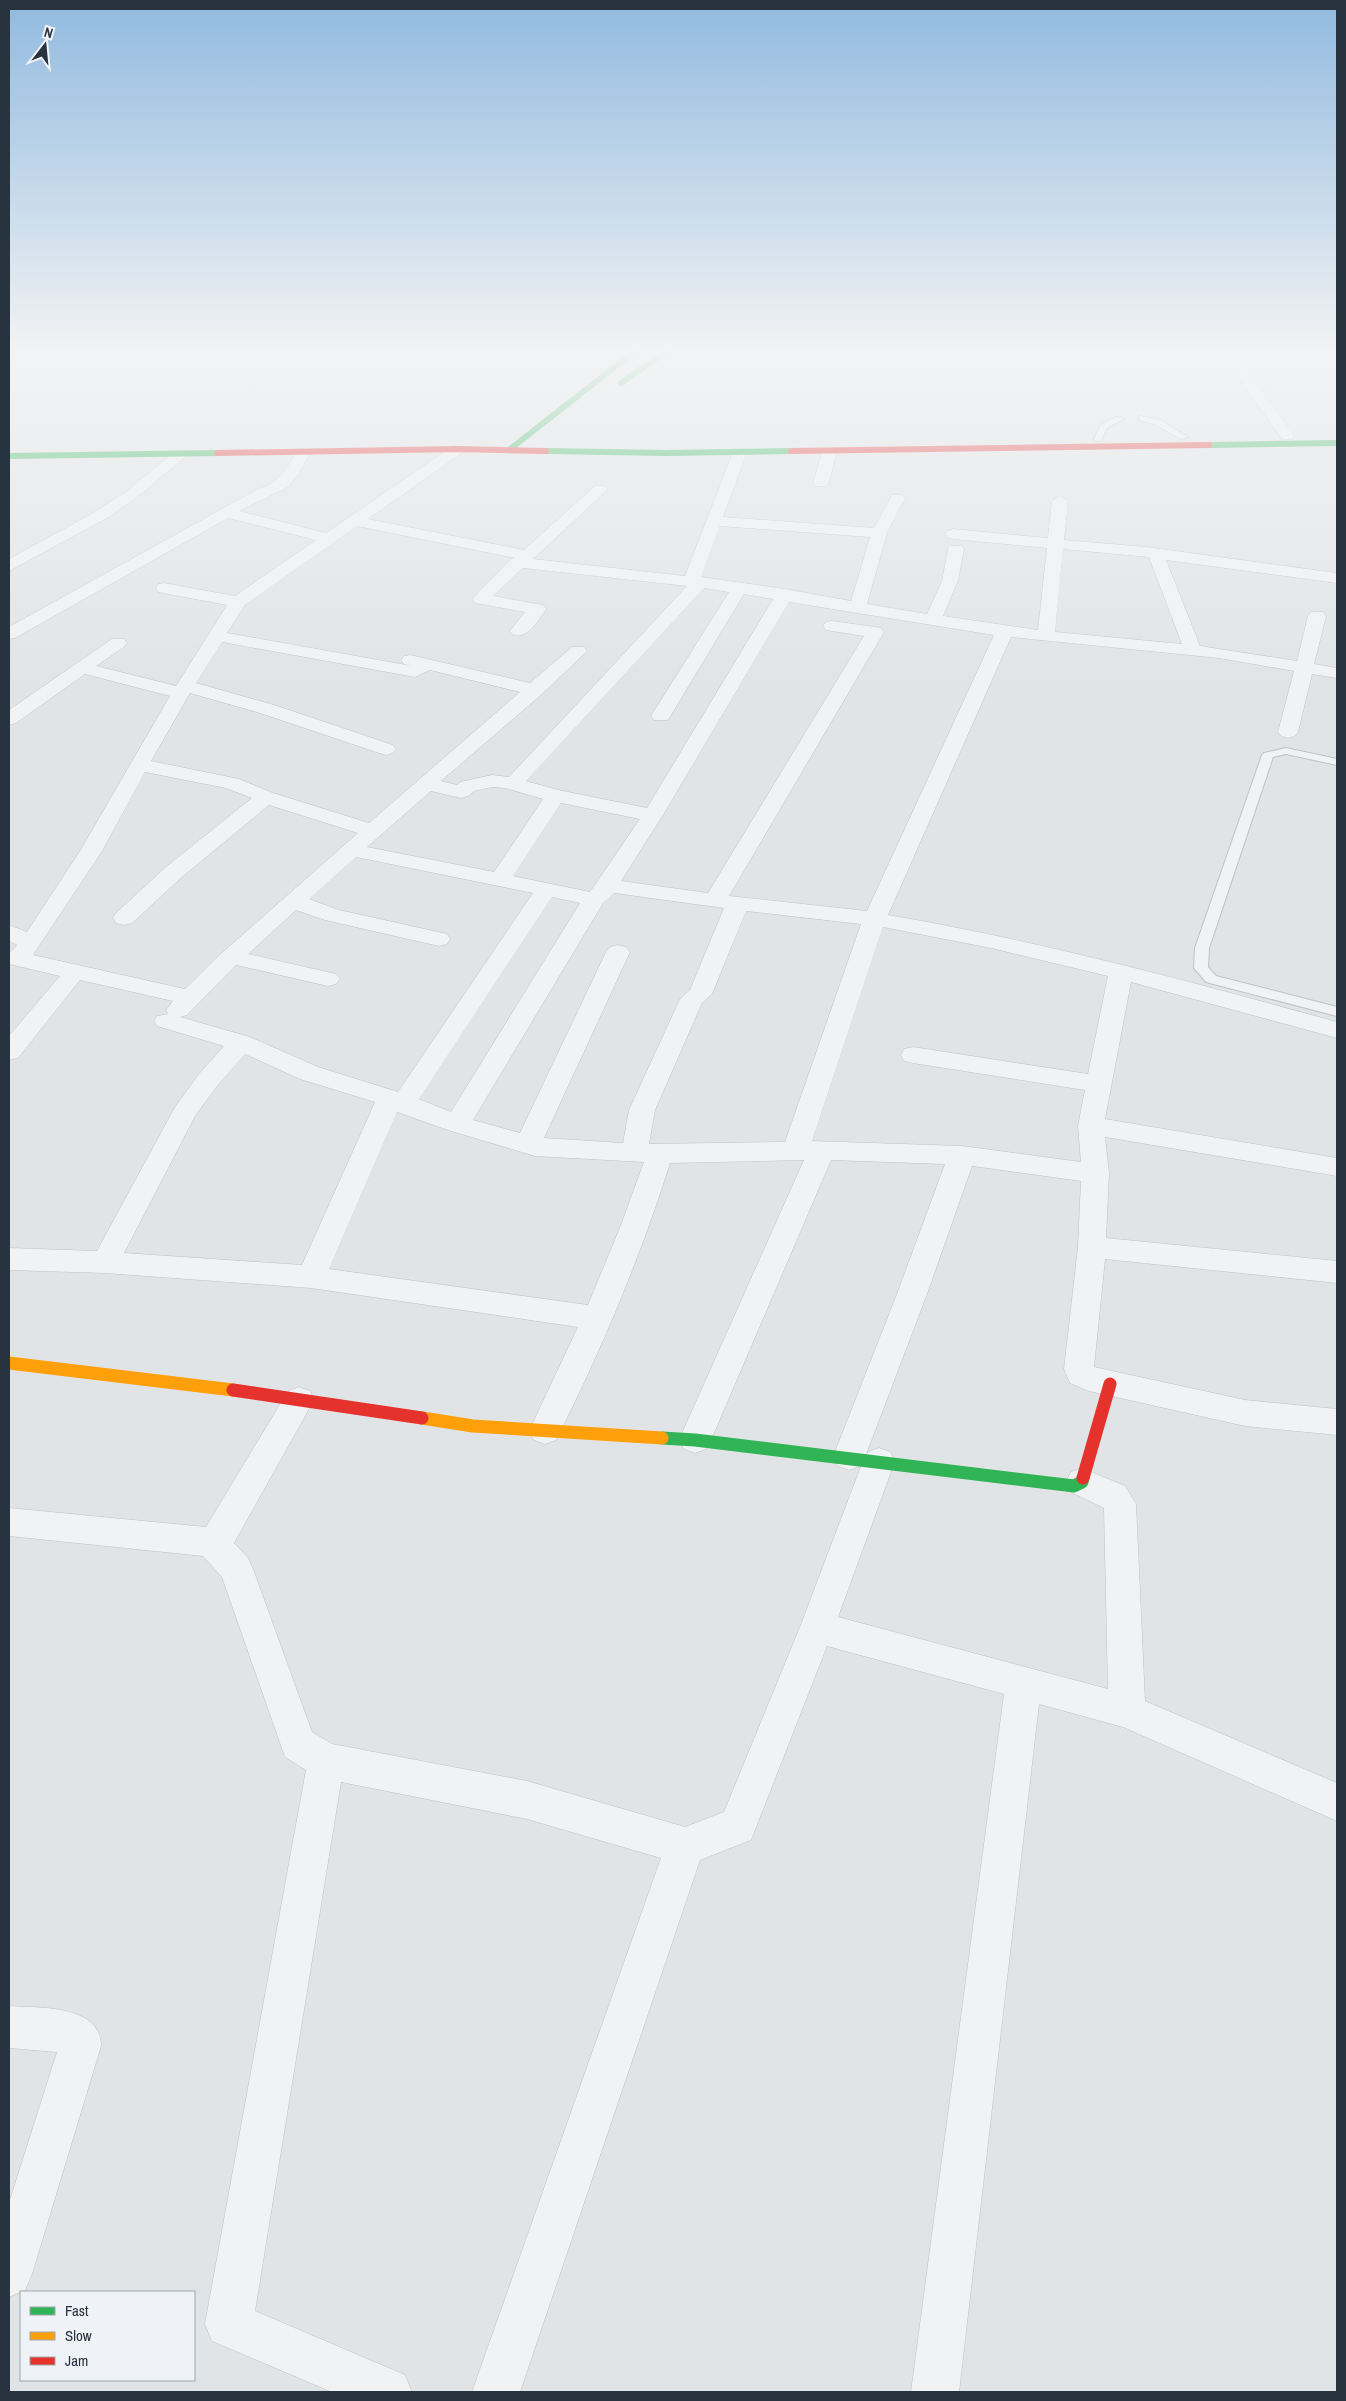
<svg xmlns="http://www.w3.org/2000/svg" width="1346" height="2401" viewBox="0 0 1346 2401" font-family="'Archivo Narrow',sans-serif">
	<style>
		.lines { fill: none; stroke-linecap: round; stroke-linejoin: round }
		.lane-casing { stroke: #bfc2c4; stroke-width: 2 }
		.street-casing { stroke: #bfc2c4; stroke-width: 1 }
		.lane { fill: #f1f2f3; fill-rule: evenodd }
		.street { fill: #f1f2f3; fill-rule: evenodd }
		.fast-far1 { stroke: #30b455; stroke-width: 6 }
		.fast { stroke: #30b455; stroke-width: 13 }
		.slow { stroke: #ff9f0a; stroke-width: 13 }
		.jam-far1 { stroke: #e5322d; stroke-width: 6 }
		.jam { stroke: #e5322d; stroke-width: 13 }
	</style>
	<rect width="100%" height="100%" fill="#e1e4e6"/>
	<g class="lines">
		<g class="lane-casing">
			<path id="lane" d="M1139,416L1160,420L1188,437L1181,439L1154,424L1139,420Z
				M1117,417L1124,419L1107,428L1101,441H1095L1094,439L1101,424Z
				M1286,748L1337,759V765L1286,754L1273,757L1209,948L1208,967L1216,976L1337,1007V1016L1206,982L1194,968L1195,948L1262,755L1264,753Z"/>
		</g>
		<g class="street-casing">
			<path id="street" d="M1220,351H1232L1294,436L1292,439H1282Z
				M458,445L463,446L465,449L463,452L368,519L524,550L595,486H605L608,489L605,492L533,559L685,576L733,452L740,448L747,452L723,517L874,528L892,495H902L905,498L887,533L867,604L927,614L942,581L948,549L950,546H962L964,549L958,581L943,616L1038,630L1047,548L953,539L947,537L945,534L947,531L953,529L1048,538L1052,501L1060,496L1068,501L1064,540L1146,547L1337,573V583L1166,560L1200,646L1297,661L1308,616L1311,612H1323L1326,616L1314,664L1337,668V678L1312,674L1298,732L1295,736L1288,738L1281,736L1278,732L1294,671L1219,658L1011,637L888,915C1040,941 1188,981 1337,1022V1038L1131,982L1105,1119L1337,1158V1176L1105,1137L1109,1173L1106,1238L1337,1261V1283L1105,1259L1094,1367L1245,1400L1337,1409V1435L1245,1426L1089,1391L1070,1383L1064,1369L1078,1247L1081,1181L972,1166L927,1294L865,1457L868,1452L879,1448L890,1452L895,1461L838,1617L1108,1689L1104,1508L1071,1492L1066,1482L1071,1472L1082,1468L1125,1486L1136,1504L1145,1701L1337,1783V1821L1123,1727L1039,1704L959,2392H911L1004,1694L827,1646L751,1840L700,1860L520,2392H472L661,1858L527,1819L341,1782L255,2311L405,2375L412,2392H332L212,2341L205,2324L306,1770L285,1757L222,1577L203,1556L9,1536V1508L206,1527L288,1391L299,1387L310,1391L314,1400L234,1543L248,1558L253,1569L312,1732L332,1744L527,1781L685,1827L724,1812L800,1627L863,1461L860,1466L849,1470L838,1466L833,1457L897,1294L945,1164L831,1160L711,1440L706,1449L695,1453L684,1449L679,1440L804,1160L670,1163C640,1258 601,1351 556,1440L545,1444L534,1440L529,1431L578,1327L311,1288L105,1273L9,1270V1248L97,1251L175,1107L199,1074L224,1046L157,1026L154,1021L157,1016L168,1014L166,1010L173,1001L80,980L18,1058L9,1060V1036L60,976L9,964V954L17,945L9,941V925L27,932L80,851L170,696L85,674L16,723L9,725V710L112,639H124L127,643L124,647L96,666L176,686L227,605L158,592L156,588L158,584L164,583L235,596L316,540L228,518L15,638L9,639V627L256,490C280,484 286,468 299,449L304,448L311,452L299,473L288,487L239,511L326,533L453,446ZM357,526L515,558L511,559L472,599L475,603L481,604L525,612L510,631L513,635C528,639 538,621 546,609L543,605L537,604L493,596L523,568L687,586L509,777L492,775L460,782L457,785L441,781L542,694L587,651L584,647H572L530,683L410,655L404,656L401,660L404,664L412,666L227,633L245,605ZM720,526L870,537L851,601L785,589L701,577ZM1063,549L1149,557L1182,644L1055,632ZM704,588L729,592L651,716L654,720H668L744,594L773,599L647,808L558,790L526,781ZM789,602L994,635L867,911L729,896L884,632L881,628L875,627L832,621L826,622L823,626L826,630L864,636L708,893L621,881L663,815ZM222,642L415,677L430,670L520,692L369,823L273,793L239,779L151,761L190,693L260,713L379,753L386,755L393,753L396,749L393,745L274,705L196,683ZM145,772L226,788L252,798L166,867L116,913L113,918L116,923L124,925L132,923L182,877L269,805L358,833L214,960L185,989L33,955L102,851ZM492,787L505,788L543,799L494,872L367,847L431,791L461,798L468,796L474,791ZM561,803L640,819L590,892L513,876ZM356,857L533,893L398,1092L318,1067L250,1037L180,1017L187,1015L236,965L328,986L336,984L340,979L336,974L248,954L296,910L325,920L439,946L447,944L450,939L447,934L339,910L309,899ZM614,893L724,908L690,990L680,999L629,1110L623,1143L544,1138L630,952L626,947L618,945L610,947L606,952L520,1133L473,1120L603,903ZM552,897L580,903L451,1112L419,1099ZM746,911L861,924L785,1142L649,1144L655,1110L702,1003L712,994ZM883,927L991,948L1108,976L1088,1074L913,1047L904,1049L901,1055L904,1061L913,1063L1085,1090L1078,1126L1081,1162L962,1146L812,1141ZM245,1054L300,1079L375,1102L302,1265L124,1253L195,1116L217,1086ZM397,1112L448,1130L535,1156L644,1162L621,1225L588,1305L329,1269Z
				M830,446L837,450L829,483L826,486H816L813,483L823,450Z
				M180,450L187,454L185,457L136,498L107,518L9,571V559L95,512L126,492L175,451Z
				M9,2006C38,2008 101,2004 101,2046L32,2274L25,2290L9,2297V2203L57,2052L9,2048Z"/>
		</g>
		<use href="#lane" class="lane"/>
		<use href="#street" class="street"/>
		<path class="fast-far1" d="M621,383L667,351
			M1209,445L1337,443
			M509,450L635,351
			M546,451L666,453L791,451
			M9,456L217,453"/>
		<path class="fast" d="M662,1438L695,1440L1074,1486L1082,1482L1083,1478"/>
		<path class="slow" d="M9,1363L233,1390
			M422,1418L473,1426L662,1438"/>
		<path class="jam-far1" d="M791,451L1209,445
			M217,453L458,449L546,451"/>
		<path class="jam" d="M233,1390L422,1418
			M1083,1478L1110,1384"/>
	</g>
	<linearGradient id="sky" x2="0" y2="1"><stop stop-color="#91badf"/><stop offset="0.51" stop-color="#f2f3f4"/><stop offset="1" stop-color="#f2f3f4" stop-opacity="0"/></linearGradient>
	<rect width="1346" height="687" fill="url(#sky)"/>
	<rect width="1346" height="2401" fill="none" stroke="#283340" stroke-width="20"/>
	<rect x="20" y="2291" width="175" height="90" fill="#eff2f6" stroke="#9fa6ad"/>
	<rect x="30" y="2307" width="25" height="8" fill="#30b455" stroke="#9fa6ad"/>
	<text x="65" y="2316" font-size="15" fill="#283340">Fast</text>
	<rect x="30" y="2332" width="25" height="8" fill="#ff9f0a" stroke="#9fa6ad"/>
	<text x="65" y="2341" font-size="15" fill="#283340">Slow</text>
	<rect x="30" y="2357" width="25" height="8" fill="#e5322d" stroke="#9fa6ad"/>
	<text x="65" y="2366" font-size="15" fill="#283340">Jam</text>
	<g transform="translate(45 45) rotate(16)" stroke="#eff2f6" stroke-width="4" paint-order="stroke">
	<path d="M0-4L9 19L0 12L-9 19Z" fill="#283340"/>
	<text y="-8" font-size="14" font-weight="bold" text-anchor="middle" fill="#283340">N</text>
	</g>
</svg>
